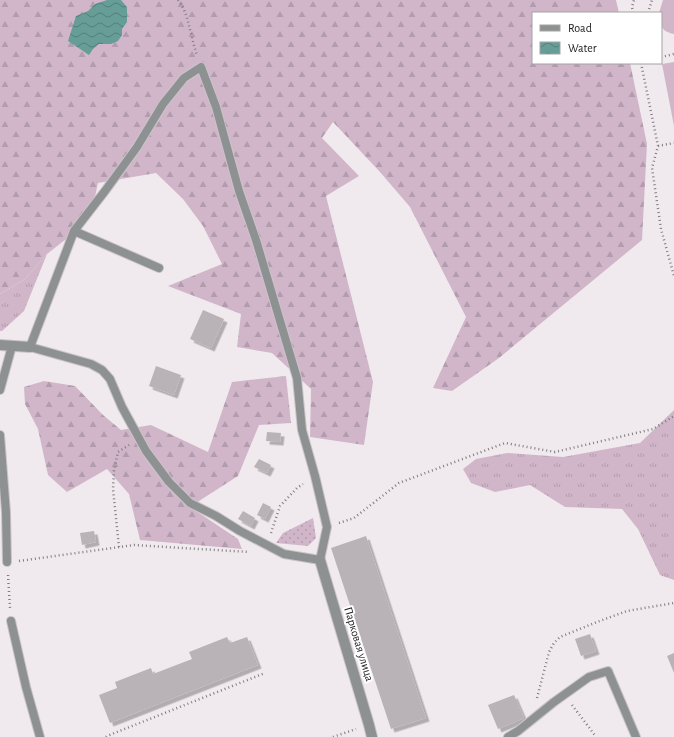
<svg xmlns="http://www.w3.org/2000/svg" width="674" height="737" viewBox="0 0 674 737" font-family="'Alegreya Sans',sans-serif">
	<style>
		.grass { fill: url(#grass-tufts) }
		.forest { fill: url(#forest-firs) }
		.park { fill: url(#park-dots) }
		.pitch { fill: #d1b6ca }
		.water { fill: url(#water-waves) }
		.building { fill: #b9b3b8; filter: url(#shadow) }
		.lines { fill: none; stroke-linecap: round; stroke-linejoin: round }
		.lane-casing { stroke: #cac4c9; stroke-width: 10 }
		.street-casing { stroke: #cac4c9; stroke-width: 12 }
		.path { stroke: #817d80; stroke-width: 2.5; stroke-dasharray: 1 3; stroke-linecap: butt }
		.lane { stroke: #8e9191; stroke-width: 8 }
		.street { stroke: #8e9191; stroke-width: 10 }
		.labels { text-anchor: middle; dominant-baseline: central; stroke-width: 4; stroke-linejoin: round; paint-order: stroke }
		.street-label { font-size: 12px; fill: #1b191a; stroke: #fff }
	</style>
	<defs>
		<pattern id="grass-tufts" width="24" height="20" patternUnits="userSpaceOnUse"><rect width="24" height="20" fill="#d1b6ca"/><path d="M3 7l-1-3M5 7V3M7 7l1-3M15 17l-1-3M17 17v-4M19 17l1-3" fill="none" stroke="#b39cad"/></pattern>
		<pattern id="forest-firs" width="22" height="20" patternUnits="userSpaceOnUse"><rect width="22" height="20" fill="#d1b6ca"/><path d="M5 1l3.5 6h-7zM16 11l3.5 6h-7z" fill="#b39cad"/></pattern>
		<pattern id="park-dots" width="8" height="8" patternUnits="userSpaceOnUse"><rect width="8" height="8" fill="#d1b6ca"/><path d="M2 2h.1M6 6h.1" fill="none" stroke="#b39cad" stroke-width="1.8" stroke-linecap="round"/></pattern>
		<pattern id="water-waves" width="16" height="10" patternUnits="userSpaceOnUse"><rect width="16" height="10" fill="#669d96"/><path d="M0 5q4-4 8 0t8 0" fill="none" stroke="#537f7a"/></pattern>
		<filter id="shadow"><feDropShadow dx="3.5" dy="3.5" stdDeviation="0" flood-color="#0004"/></filter>
	</defs>
	<rect width="100%" height="100%" fill="#f0eaef"/>
	<path class="grass" d="M47,254L24,311L2,331H0V294L25,279Z
		M674,410V580L660,575L638,529L622,509L565,507L530,485L495,492L471,483L463,469L476,459L507,453L563,457L640,443Z"/>
	<path class="forest" d="M0,0H616L619,13H533V63H630L647,144L642,240L499,358L452,391L433,388L466,317L410,207L380,172L333,122L322,138L359,176L326,196L373,382L364,445L310,437L311,389L272,353L237,347L241,314L168,286L222,264L203,226L183,199L156,173L98,183L92,210L70,236L47,254L25,279L0,294Z
		M286,376L291,423L259,425L238,476L199,501L193,509L238,539L242,549L140,540L129,494L107,469L67,492L48,475L38,429L25,404L24,387L44,381L75,386L103,415L121,430L151,425L208,452L232,382Z"/>
	<path class="park" d="M313,518L316,538L308,546L276,543L283,533Z"/>
	<path class="pitch" d="M663,0H674V34C660,31 661,26 661,13H659Z
		M674,62V126L662,64Z"/>
	<path class="water" d="M107,0H121L127,7V22L122,29V35L118,41L111,44H99L93,49L89,55L68,41L76,16L88,11L95,4Z"/>
	<path class="building" d="M203,310L224,319L211,348L190,339Z
		M156,366L181,375L174,395L149,386Z
		M267,432L281,433L280,442L266,441Z
		M259,459L271,465L267,473L254,467Z
		M263,503L271,507L265,519L257,515Z
		M243,511L255,518L251,526L238,519Z
		M94,531L96,542L82,545L80,533Z
		M366,536L426,718L391,729L331,548Z
		M590,634L596,651L581,656L575,639Z
		M227,637L230,643L247,637L258,665L110,723L99,695L117,688L115,682L151,668L153,674L192,659L189,652Z
		M674,653V673L667,656Z
		M514,695L524,718L498,729L488,705Z"/>
	<g class="lines">
		<g class="lane-casing">
			<path id="lane" d="M74,231L105,191L137,147L163,104L184,78L201,67L216,107L239,191L256,240L297,378L302,430L315,476L327,527L320,560L284,554L240,531L216,516L190,503L169,482L146,451L122,407L110,379L102,370L91,364L30,347L74,231L159,268
				M0,390L12,346
				M0,435L6,512L7,562
				M11,621L26,687L40,737
				M508,737L518,731L554,702L589,677L608,671L636,737"/>
		</g>
		<g class="street-casing">
			<path id="street" d="M0,345L30,347
				M320,560L369,725L372,737"/>
		</g>
		<path class="path" d="M178,0C187,11 188,24 192,37C193,43 195,49 197,55
			M633,13L632,7L634,0
			M648,13L652,0
			M661,57L674,54
			M641,63L658,146L652,168L661,229L674,276
			M658,146L674,143
			M339,523L354,518L399,483L505,443L555,452L653,429L674,416
			M271,533L280,506L297,488L303,484
			M119,547L113,489L114,471L118,452L129,445
			M19,561L134,545L249,552
			M8,575L10,608
			M537,698L549,652L554,643L560,637L597,622L627,611L674,603
			M572,705L588,726L596,737
			M106,737L107,736L265,673
			M333,737L356,729"/>
		<use href="#lane" class="lane"/>
		<use href="#street" class="street"/>
	</g>
	<g class="labels">
		<g class="street-label">
			<text transform="translate(359 644) rotate(73)">Парковая улица</text>
		</g>
	</g>
	<rect x="532" y="12" width="130" height="52" fill="#ffffff" stroke="#a4a3a3"/>
	<rect x="540" y="25" width="20" height="6" fill="#8e9191" stroke="#a4a3a3"/>
	<text x="568" y="32" font-size="12" fill="#1b191a">Road</text>
	<rect x="540" y="42" width="20" height="12" fill="url(#water-waves)" stroke="#a4a3a3"/>
	<text x="568" y="52" font-size="12" fill="#1b191a">Water</text>
</svg>
